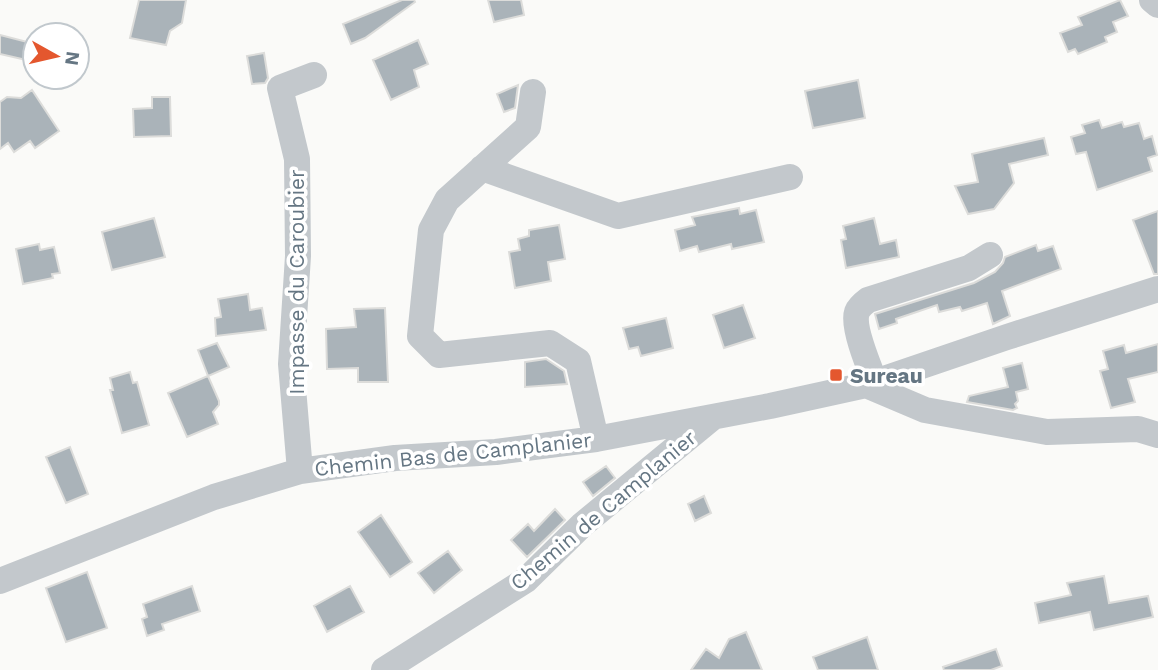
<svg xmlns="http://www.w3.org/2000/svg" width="1158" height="670" viewBox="0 0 1158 670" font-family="'Work Sans',sans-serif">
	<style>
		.building { fill: #aab3b9; stroke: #dcdcda; stroke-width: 2 }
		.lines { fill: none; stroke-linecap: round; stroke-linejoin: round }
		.minor { stroke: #c3c8cc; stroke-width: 26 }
		.poi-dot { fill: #e4572e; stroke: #fff; stroke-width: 2.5 }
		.labels { text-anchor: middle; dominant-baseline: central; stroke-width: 7; stroke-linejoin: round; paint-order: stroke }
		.street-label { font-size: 21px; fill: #657683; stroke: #fff }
		.poi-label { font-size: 21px; font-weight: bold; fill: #657683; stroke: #fff; text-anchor: start }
	</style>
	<rect width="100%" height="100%" fill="#fafaf8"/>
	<path class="building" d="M139,0H186L182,23L170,31L166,45L130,38Z
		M402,0H414L415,2L365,38L351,44L343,24Z
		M488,0H521L524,15L494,22Z
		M1120,0L1128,16L1113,22L1117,32L1105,37L1107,42L1078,54L1075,49L1068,52L1060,33L1082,25L1078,17Z
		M0,35L35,44V62L0,54Z
		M418,40L428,64L414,70L419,87L391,100L373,60Z
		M264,53L268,78L265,83L252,84L247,56Z
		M858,80L865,118L813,128L805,91Z
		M518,85L515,108L504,112L497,94Z
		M32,90L59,131L35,148L30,141L14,152L8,143L0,149V102L7,97L21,98Z
		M152,97H170L171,136L134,137L133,109L152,108Z
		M1099,120L1102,128L1122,122L1124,127L1139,123L1144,139L1152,136L1157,155L1148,158L1152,171L1097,190L1086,152L1076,154L1071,137L1085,133L1082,125Z
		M1044,138L1048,155L1009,164L1014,183L994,209L968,214L955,186L978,182L972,154Z
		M739,208L740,214L756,210L764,242L732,249L731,244L699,252L697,246L680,251L675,230L695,225L692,217Z
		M1158,211V274H1154L1133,220Z
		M154,218L165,257L112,270L102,232Z
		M874,218L880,244L896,240L899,257L846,268L841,240L846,239L843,226Z
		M559,225L565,259L548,262L551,281L515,288L509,252L520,250L518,239L529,236V230Z
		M39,244L40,250L54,247L60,273L52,274L53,278L23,284L16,249Z
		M1036,245L1038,251L1053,246L1061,269L1002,291L1010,316L993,324L987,303L962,311L960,307L939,312L937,305L896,319L897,323L879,329L875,314L974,283L995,272L1003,263L1005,257Z
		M248,294L250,310L262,308L266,330L216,336L215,318L221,317L218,299Z
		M743,305L755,338L724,348L713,315Z
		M385,308L388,382H358V368L327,369L326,329L356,327L354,309Z
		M666,318L673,348L641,356L638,347L629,349L623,328Z
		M217,343L229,367L208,376L219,401V405L213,412L218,424L187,437L168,393L208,376L198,350Z
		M1158,344V372L1128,379L1135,402L1111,408L1100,371L1108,369L1103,351L1124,345L1126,353Z
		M546,359L564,371L567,384L525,387V362Z
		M1022,363L1028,389L1016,392L1018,401L1015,404L1017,408L1013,410L967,402L969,396L1008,387L1003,368Z
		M130,372L133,383L137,382L149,425L122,433L110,390H113L110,378Z
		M70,447L88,494L66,503L46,457Z
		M606,466L615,478L593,496L583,482Z
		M704,496L711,513L695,521L688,504Z
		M555,509L565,520L527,557L511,540L528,524L534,531Z
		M381,515L412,562L390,577L358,532Z
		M448,551L462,570L434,593L418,573Z
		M87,572L107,628L66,642L46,588Z
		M1104,576L1109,603L1148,596L1153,617L1094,630L1090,612L1039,623L1035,603L1071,595L1067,583Z
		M192,586L200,611L162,624L164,630L147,636L142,619L147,617L143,604Z
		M350,586L364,612L327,632L314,606Z
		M746,632L762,670H691L706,649L719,658L729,639Z
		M867,637L878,670H818L813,657Z
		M996,649L1002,666L991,670H944L943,667Z"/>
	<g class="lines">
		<path class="minor" d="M1152,0L1158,5
			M533,92L528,127L447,200L431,230L420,336L439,355L550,343L578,361L596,439
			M482,168L618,216L790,177
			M875,382C869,367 852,326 857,312C859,307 864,303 868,300L969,268L990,255
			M866,385L925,410L1047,432L1138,429L1158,435
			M300,471L291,364L298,256L297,159L280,88L314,75
			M0,581L214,497L300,471L395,458L496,452L596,439L770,406L866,385L1007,337L1158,289
			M384,670L526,580L582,525L712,418"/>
	</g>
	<rect class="poi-dot" x="829" y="368" width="14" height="14" rx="3.5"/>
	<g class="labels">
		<g class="street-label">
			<text transform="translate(296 282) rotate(-90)">Impasse du Caroubier</text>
			<text transform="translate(453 454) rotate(-6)">Chemin Bas de Camplanier</text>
			<text transform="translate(603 510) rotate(-40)">Chemin de Camplanier</text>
		</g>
		<g class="poi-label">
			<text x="850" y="375">Sureau</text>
		</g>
	</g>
	<g transform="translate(56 56) rotate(98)"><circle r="33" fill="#ffffff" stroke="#c1c8cd" stroke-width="2"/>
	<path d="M0-5L12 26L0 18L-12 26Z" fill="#e4572e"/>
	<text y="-10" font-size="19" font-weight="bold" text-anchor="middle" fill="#657683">N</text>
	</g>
</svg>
